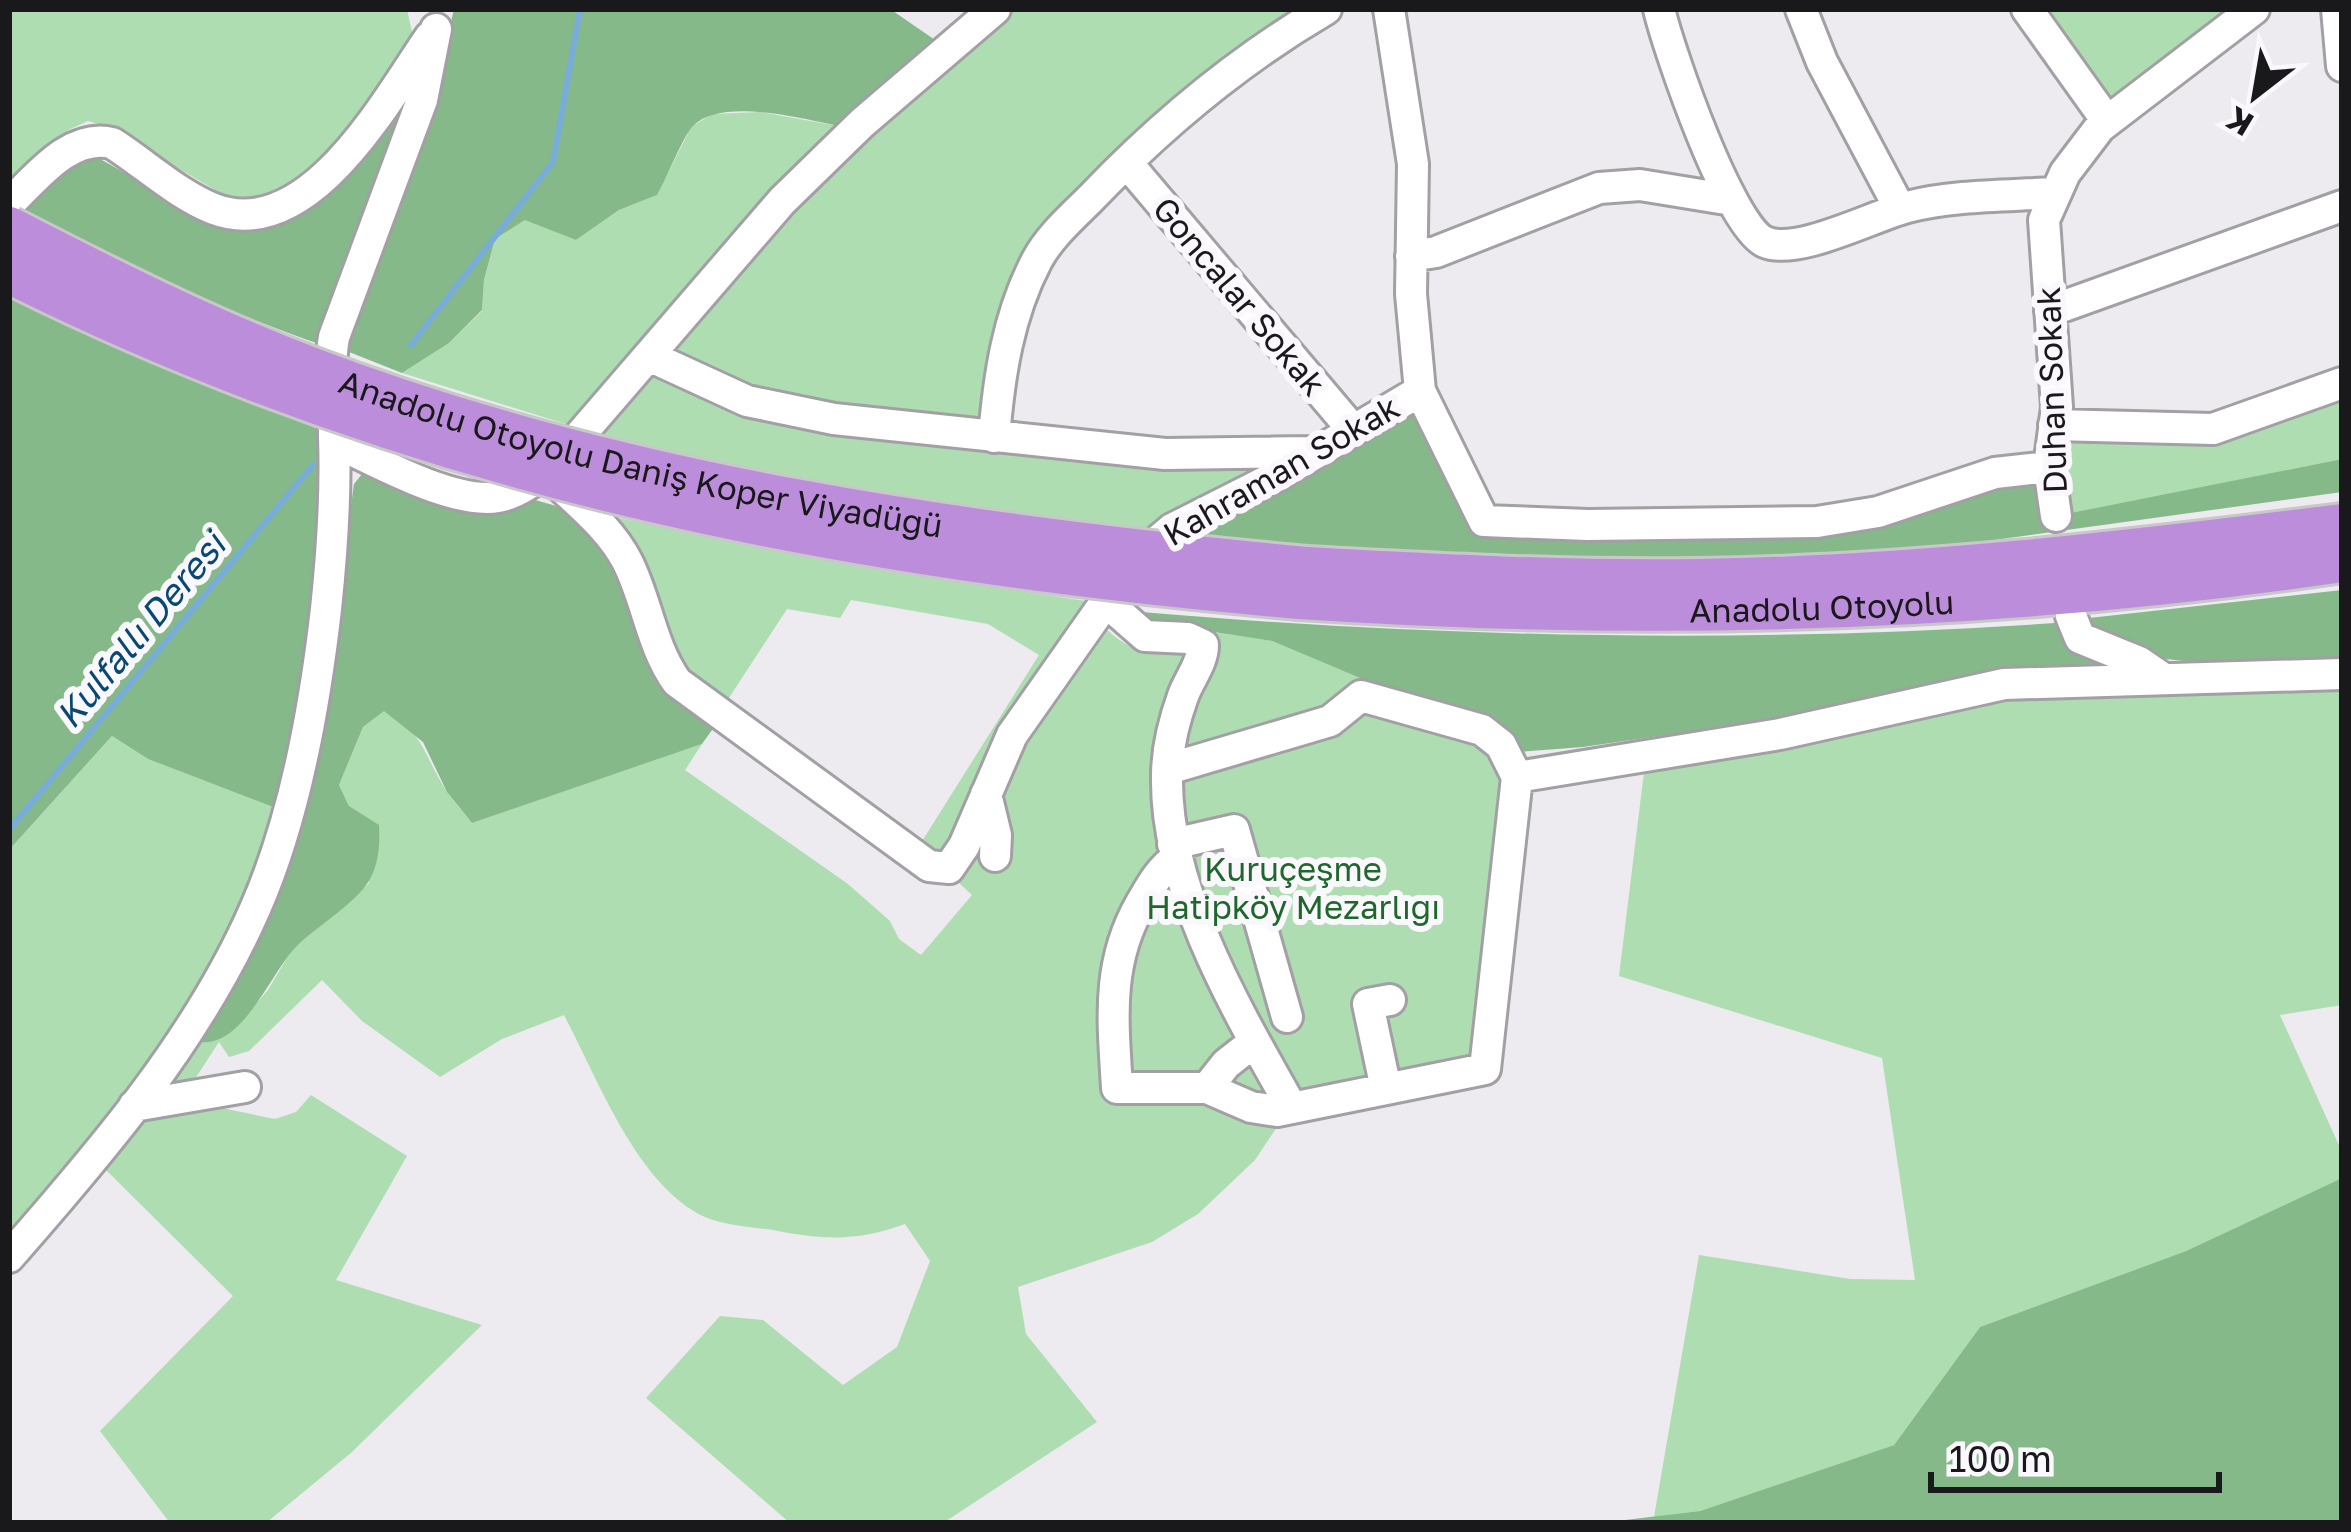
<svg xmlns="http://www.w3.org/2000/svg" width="2351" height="1532" viewBox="0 0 2351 1532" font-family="'Golos Text',sans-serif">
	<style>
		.green { fill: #afddb2 }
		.forest { fill: #85b989 }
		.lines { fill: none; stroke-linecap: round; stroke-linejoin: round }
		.stream { stroke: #78adda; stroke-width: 6 }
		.minor-casing { stroke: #a29fa5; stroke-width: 36 }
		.highway-casing { stroke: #c8c8c8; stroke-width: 48 }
		.minor { stroke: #fff; stroke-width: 30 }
		.highway { stroke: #bc8ddb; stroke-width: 42 }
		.highway-bridge-casing { stroke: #c8c8c8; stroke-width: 48; stroke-linecap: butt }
		.highway-bridge { stroke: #bc8ddb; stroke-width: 42 }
		.labels { text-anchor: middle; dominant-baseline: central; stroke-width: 12; stroke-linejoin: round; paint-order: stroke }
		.street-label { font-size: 33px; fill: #19181a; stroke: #faf7fd }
		.park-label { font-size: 33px; fill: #1e682c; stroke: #faf7fd }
		.water-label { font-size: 36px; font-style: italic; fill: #084973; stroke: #faf7fd }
	</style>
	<rect width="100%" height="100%" fill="#edeaf0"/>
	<path class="green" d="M9,9H407L412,32L407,55L330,154L286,187L252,200L227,197L109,127L88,121L68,130L9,188Z
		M1011,9H1308L1059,218L988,425L778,398L669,353L823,172L911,92Z
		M2039,9H2239L2109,104Z
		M760,112L844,127L572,426L402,373L449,343L482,311L484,280L495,239L526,219L576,240L619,210L657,195L691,127L712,114Z
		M648,369L751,411L1281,464L1145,536L908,503L678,457L593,434Z
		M2342,397V459L2064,515L2058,467L2067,441Z
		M613,517L885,571L1093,602L960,838L943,853L919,846L1039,655L988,624L851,600L840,618L787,609L723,707L686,678Z
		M1098,621C1136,661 1169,663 1214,632L1272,641L1360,678L1469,713L1502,762L1474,1061L1279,1124L1255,1160L1198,1214L1152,1242L1018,1287L1026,1334L1097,1422L943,1523H790L646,1398L720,1316L763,1320L843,1385L897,1347L930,1261L905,1224C859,1241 826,1240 778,1231C756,1227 726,1226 705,1217C637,1186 597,1077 564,1015L502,1039L440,1077L362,1021L322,980L249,1051L229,1057L219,1042L191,1085L188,1101L275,1119L296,1112L311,1095L407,1156L336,1280L482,1325L352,1452L266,1523H170L100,1431L233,1296L101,1165L205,1024L240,1022L268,990L291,951L369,883L349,806L339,785L363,727L385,710C427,736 423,756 448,793C455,803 464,813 472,823L702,744L685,770L848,884L890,921L899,939L921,955L972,895L956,880L995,785Z
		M2342,685V1005L2280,1015L2342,1152V1178L2186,1251L1980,1327L1894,1445L1700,1511L1654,1517L1699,1255L1850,1279L1915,1280L1882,1058L1619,976L1644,772L1832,736L1990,699Z
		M112,736L148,759L281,810C262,855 247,903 224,947C170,1052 86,1145 9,1235V850Z"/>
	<path class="forest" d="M454,9H890L938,42L844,127C807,120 722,96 693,126C683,136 667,178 657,195L619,210L576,240L525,220L495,239L484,280L482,310L449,343L402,373L339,348L430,111Z
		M412,88L322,345C217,309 120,262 23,209C46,188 67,160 100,159C153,187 177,216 241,226Z
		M9,298L125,351L321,430L329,526L281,810L148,759L112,736L9,850Z
		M1414,409L1484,530L1792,533L2027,480L2037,485L2056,516L2342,459V492L1915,551L1813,557L1500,558L1173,537Z
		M362,474L528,498L574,511L603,538L717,723L702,744L472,823L447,792L423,742L384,711L363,727L339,785L349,806L379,825C380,844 379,862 370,879C358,902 314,928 295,948C271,973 242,1048 200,1042L205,1024L232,981L343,562L354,484Z
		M2342,590V660C2267,660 2131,680 2080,619Z
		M1130,611C1437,638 1747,644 2055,623L2069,644L2124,671H2008L1747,723L1583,747L1516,752L1469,713L1360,678L1272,641L1214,632H1167Z
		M2342,1178V1523H1600L1700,1511L1894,1445L1980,1327L2186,1251Z"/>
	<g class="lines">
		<path class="stream" d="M411,345L553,162L580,9
			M9,830L313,465"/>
		<g class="minor-casing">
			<path id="minor" d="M1659,9C1669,51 1729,226 1765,242C1797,256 1873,216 1907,207C1954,195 2006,196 2054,193
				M1801,9L1822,62L1900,209
				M2027,9L2107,121
				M2337,9L2342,66
				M1127,163L1353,430
				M9,204C36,178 70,133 112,143C145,164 178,195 214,209C309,245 387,99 430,37
				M1411,256L1436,252L1599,188L1640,185L1732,200
				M2050,311L2342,206
				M649,356L747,401L834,419L1165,454L1317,452
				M1420,391L1484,521L1588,525L1817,522L1878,512L1995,473L2049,467
				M2054,425L2213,429L2342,383
				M994,437C999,376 1008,315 1037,260C1050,236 1072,217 1091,198C1160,126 1239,60 1326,9
				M335,442C375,461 454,505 498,497C521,493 539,476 556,463L782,201L862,123L995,9
				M552,478C578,503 610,528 627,561C647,600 651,646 677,682L929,866L949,868L964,846L1012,735L1135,560L1172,529L1277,476L1420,391L1411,294L1413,164L1389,9
				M2056,516L2049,467L2057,407L2044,220L2065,173L2100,127L2254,9
				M1104,600L1145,636L1188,638L1203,645C1203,663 1189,679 1183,696C1174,721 1167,750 1167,776C1165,890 1238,1012 1292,1108
				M2071,616L2080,638L2139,662L2161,677
				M1168,769L1330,721L1361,696L1482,730L1501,745L1517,777L1485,1069L1277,1111L1251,1107L1207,1088H1117C1113,1020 1106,964 1141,903C1151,886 1160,869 1176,858
				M1517,777L1780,734L2004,684L2342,674
				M986,794L996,835L995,856
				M1173,844L1234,830L1287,1017
				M1207,1088L1226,1064L1254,1042
				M1386,1089L1368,1004L1390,1000
				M134,1106L245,1087
				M9,1257C102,1151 198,1039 255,909C294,821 315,705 326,609C332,553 336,493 334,437C334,403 328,370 334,337L422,100L436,29"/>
		</g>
		<g class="highway-casing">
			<g id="highway">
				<path d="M1306,568C1436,575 1568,582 1698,580C1914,577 2128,552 2342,525"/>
				<path id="s1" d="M1300,598C1647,621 1997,611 2342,561"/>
			</g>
		</g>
		<use href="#minor" class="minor"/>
		<use href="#highway" class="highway"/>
		<g class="highway-bridge-casing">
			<g id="highway-bridge">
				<path id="s2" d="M9,228C106,278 203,327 305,366C624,488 968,536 1306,568"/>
				<path d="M9,272C421,478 844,559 1300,598"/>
			</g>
		</g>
		<use href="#highway-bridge" class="highway-bridge"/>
	</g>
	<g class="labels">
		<g class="street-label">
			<text transform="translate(1240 296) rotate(50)">Goncalar Sokak</text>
			<text transform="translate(2051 390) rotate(-92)">Duhan Sokak</text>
			<text stroke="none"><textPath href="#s2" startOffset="675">Anadolu Otoyolu Daniş Koper Viyadüğü</textPath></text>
			<text transform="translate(1281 470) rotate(-30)">Kahraman Sokak</text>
			<text stroke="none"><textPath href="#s1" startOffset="522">Anadolu Otoyolu</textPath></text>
		</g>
		<g class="park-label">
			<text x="1293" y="868">Kuruçeşme<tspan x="1293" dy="38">Hatipköy Mezarlığı</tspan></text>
		</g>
		<g class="water-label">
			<text transform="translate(140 630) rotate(-50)">Kulfallı Deresi</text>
		</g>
	</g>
	<rect width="2351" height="1532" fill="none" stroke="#19181a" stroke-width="24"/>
	<g transform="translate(2255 96) rotate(211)" stroke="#faf7fd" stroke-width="9" paint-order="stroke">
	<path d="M0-9L21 45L0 30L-21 45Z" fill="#19181a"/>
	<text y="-18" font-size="33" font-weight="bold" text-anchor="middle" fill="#19181a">K</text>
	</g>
	<path d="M1931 1472v18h288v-18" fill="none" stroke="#19181a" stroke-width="6"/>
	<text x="1949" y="1472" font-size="36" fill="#19181a" stroke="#faf7fd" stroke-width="9" paint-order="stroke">100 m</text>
</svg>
